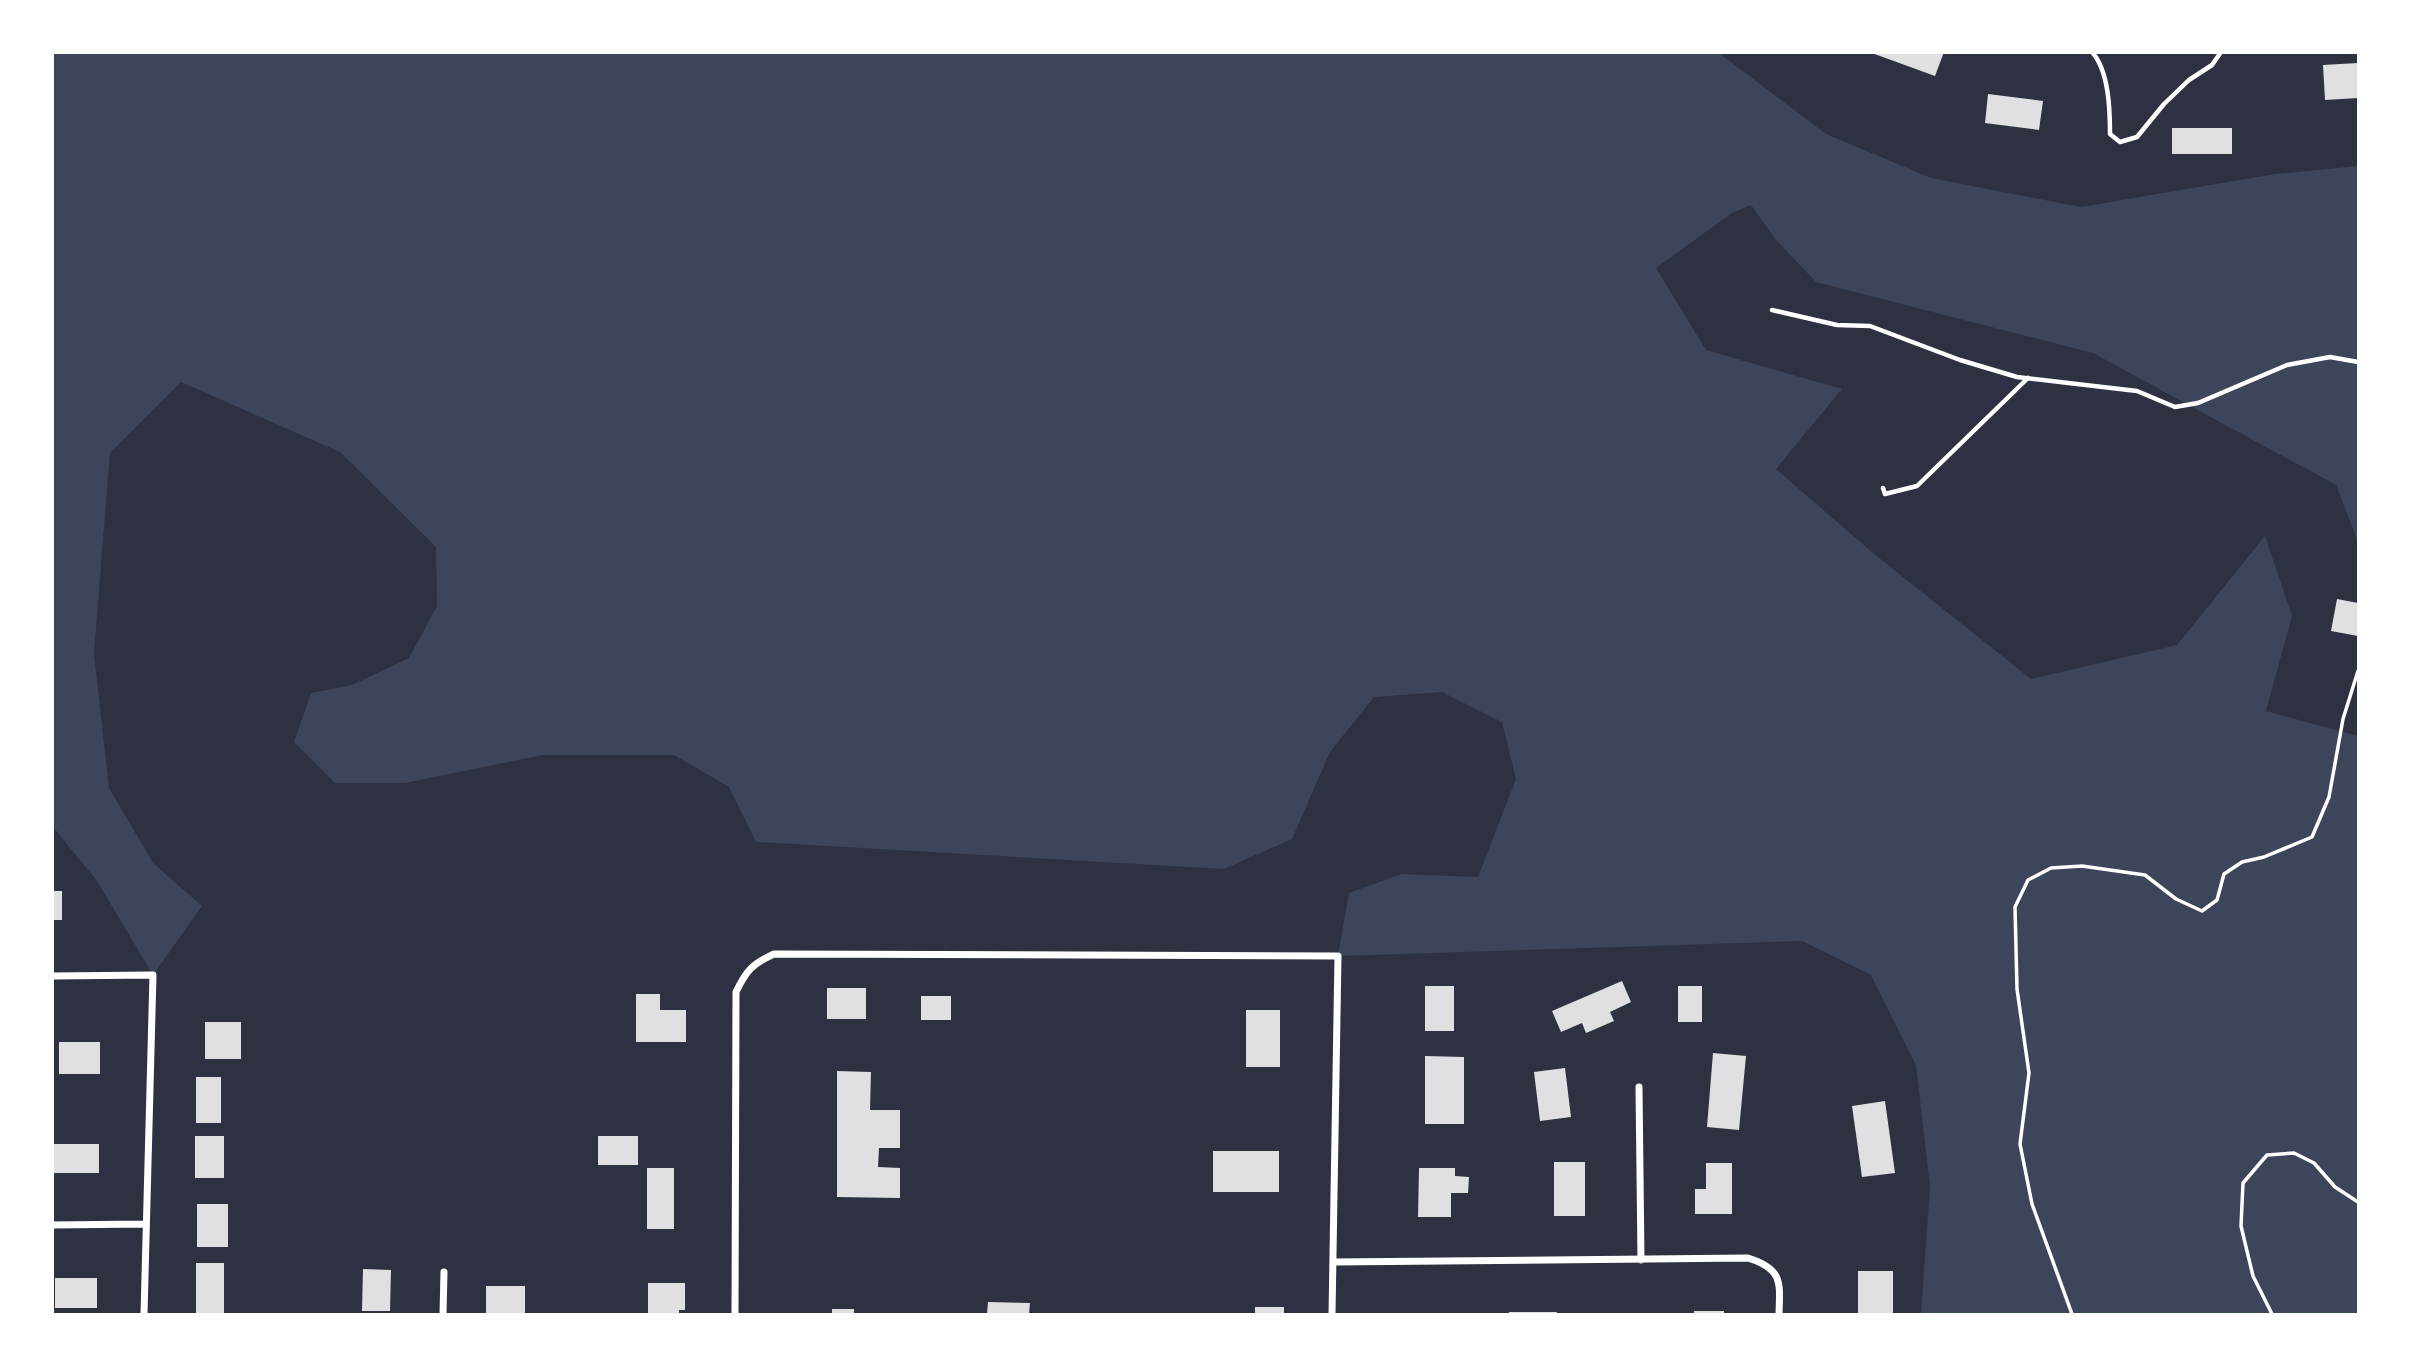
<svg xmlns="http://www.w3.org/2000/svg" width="2411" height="1367" viewBox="0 0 2411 1367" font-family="'DM Sans',sans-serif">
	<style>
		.green { fill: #3c4559 }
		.building { fill: #e0e0e3 }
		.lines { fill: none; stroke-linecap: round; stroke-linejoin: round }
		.path { stroke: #fff; stroke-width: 3.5 }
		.service { stroke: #fff; stroke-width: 4.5 }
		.minor { stroke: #fff; stroke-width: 7 }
	</style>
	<rect width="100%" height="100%" fill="#2d3142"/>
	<path class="green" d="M52,53H1719L1826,134L1931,178L2081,207L2275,174L2358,166V542L2336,485L2093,353L1816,282L1776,240L1751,205L1732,213L1656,268L1706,350L1842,389L1776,469L1873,553L2031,679L2177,645L2265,536L2292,616L2266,711L2358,736V1314H1921L1930,1187L1916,1065L1871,975L1802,941L1338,956L1349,893L1401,874L1478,877L1516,779L1502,722L1442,692L1374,697L1330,752L1292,839L1224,869L756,842L729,787L674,755H543L405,783H335L294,742L311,693L352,685L409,658L437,606L436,547L340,452L181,382L110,453L94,653L109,788L153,863L202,906L153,975L97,881L53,827Z"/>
	<path class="building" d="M1869,52H1944L1935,76Z
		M2358,63V98L2325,100L2323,65Z
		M1988,94L2043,101L2039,130L1985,123Z
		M2172,128H2232V154H2172Z
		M2337,599L2358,603V636L2331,631Z
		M52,891H62V920H52Z
		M1622,981L1631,1002L1610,1012L1614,1021L1586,1033L1582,1023L1561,1032L1552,1011Z
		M1425,986H1454V1031H1425Z
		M1678,986H1702V1022H1678Z
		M827,988H866V1019H827Z
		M636,994H660V1010H686V1042H636Z
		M921,996H951V1020H921Z
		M1246,1010H1280V1067H1246Z
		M205,1022H241V1059H205Z
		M59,1042H100V1074H59Z
		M1713,1053L1746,1056L1739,1130L1707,1127Z
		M1425,1056L1464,1057V1124H1425Z
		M1565,1068L1571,1117L1540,1121L1534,1072Z
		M837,1071L871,1072L870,1110H900V1148H879L878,1167L900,1168V1198L837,1197Z
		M196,1077H221V1123H196Z
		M1885,1101L1895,1173L1862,1177L1852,1106Z
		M195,1136H224V1178H195Z
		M598,1136H638V1165H598Z
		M54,1144H99V1173H54Z
		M1213,1151H1279V1192H1213Z
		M1554,1162H1585V1216H1554Z
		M1706,1163H1732V1214H1695V1189H1706Z
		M647,1168H674V1229H647Z
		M1419,1168H1455V1176L1469,1177L1468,1193H1451V1217H1418Z
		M197,1204H228V1247H197Z
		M196,1263H224V1314H196Z
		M363,1269L391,1270L390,1311H362Z
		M1858,1271H1893V1314H1858Z
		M55,1278H97V1308H55Z
		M648,1283H685V1310H679V1314H648Z
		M486,1286H525V1314H486Z
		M988,1302L1030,1303L1029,1314H987Z
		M1255,1307H1284V1314H1255Z
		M832,1309H854V1314H832Z
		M1694,1311H1724V1314H1694Z
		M1509,1312H1557V1314H1509Z"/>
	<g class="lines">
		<path class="path" d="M2072,1314L2032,1204L2020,1144L2029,1073L2017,989L2015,907L2028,880L2051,868L2082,866L2145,875L2176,899L2202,911L2217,900L2224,874L2242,862L2264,857L2312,837L2329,797L2343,719L2358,671
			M2272,1314L2253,1276L2241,1226L2243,1183L2267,1155L2294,1153L2314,1163L2335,1187L2358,1202"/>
		<path class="service" d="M2092,52C2109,71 2110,110 2110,134L2120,142L2137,137L2164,104L2189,80L2212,65L2221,52
			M1772,310L1837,325L1870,326L1960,360L2017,377L2137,391L2175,407L2198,403L2287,365L2330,357L2358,362
			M1883,488L1885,494L1917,486L2028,378"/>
		<path class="minor" d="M52,976L153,975L144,1314
			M1639,1087L1641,1260
			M52,1225L145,1224
			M1333,1262L1748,1258C1783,1269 1780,1282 1779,1314
			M443,1314L444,1272
			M735,1314L736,992C746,971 752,964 774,954L1338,956L1332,1314"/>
	</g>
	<rect width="2411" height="1367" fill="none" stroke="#ffffff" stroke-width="108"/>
</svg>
